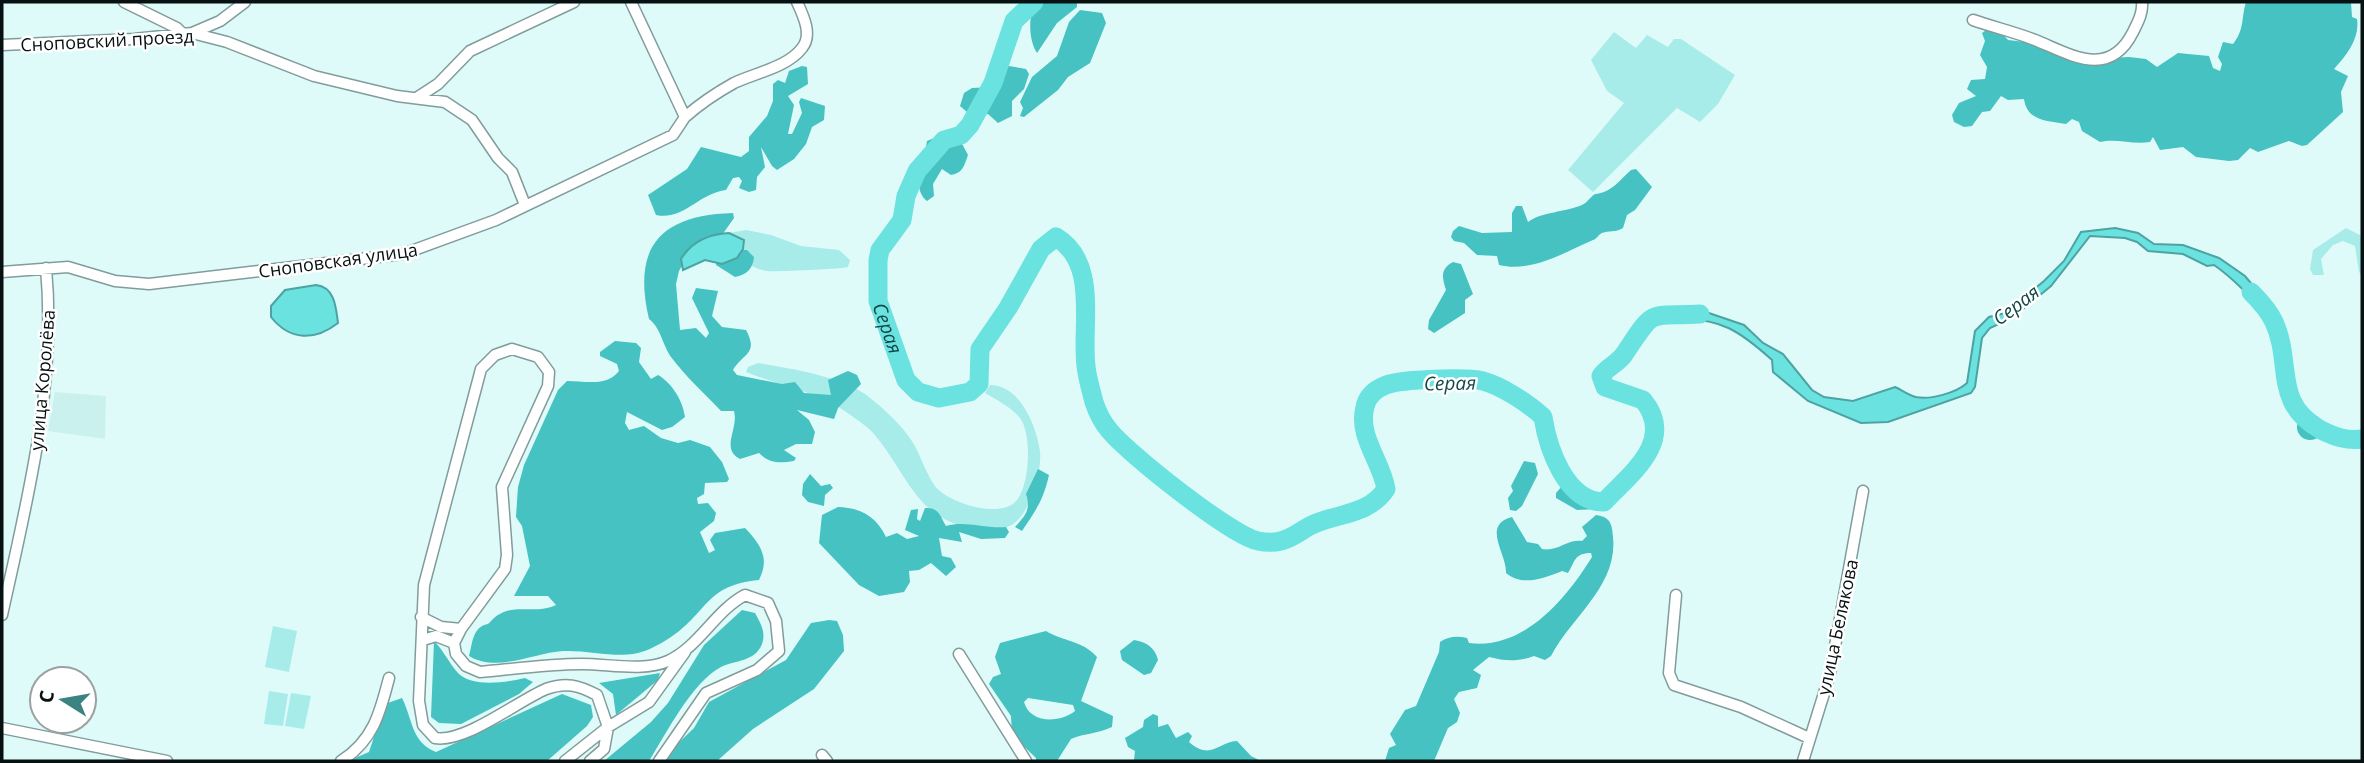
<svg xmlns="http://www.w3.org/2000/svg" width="2364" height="763" viewBox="0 0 2364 763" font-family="'Open Sans',sans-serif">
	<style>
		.built { fill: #cbf1ef }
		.green { fill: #a8ecea }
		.forest { fill: #45c2c1; fill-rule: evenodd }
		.water { fill: #6ae2e0; stroke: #4ca3a2; stroke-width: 2 }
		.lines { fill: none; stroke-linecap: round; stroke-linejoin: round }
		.river { stroke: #6ae2e0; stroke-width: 19 }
		.minor-casing { stroke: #819c9b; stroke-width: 13 }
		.minor { stroke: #fff; stroke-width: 10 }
		.labels { text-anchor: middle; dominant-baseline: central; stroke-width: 5; stroke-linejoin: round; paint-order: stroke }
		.street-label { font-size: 18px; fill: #071111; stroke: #fff }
		.water-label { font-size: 19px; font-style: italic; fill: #104847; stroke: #fff }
	</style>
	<rect width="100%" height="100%" fill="#defbfa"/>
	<path class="built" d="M55,392L106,396L105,439L48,431Z"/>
	<path class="green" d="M1614,32L1636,48L1647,35L1668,47L1674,39H1681L1735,75L1718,104L1700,122L1677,108L1593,192L1568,170L1624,103L1607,91L1591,60Z
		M2346,228L2362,236V276L2359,272L2355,246L2343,241L2333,245L2321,259L2324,275H2313L2310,269L2313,250Z
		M746,230L771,235L801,246L839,250L850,260L848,267C842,269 774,272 766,271C756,269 746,263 737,258L738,236L729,233Z
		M758,363C789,368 839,376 865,394C882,407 906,428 916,448C922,460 927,475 935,486C948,503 1001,520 1017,500C1030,484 1032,434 1020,418C1011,407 997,400 985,393L990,385C1020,385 1036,425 1040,451C1042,469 1033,498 1024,512C1013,529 1003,530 984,529C918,526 910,477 874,434C867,426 857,420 849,414C818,391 780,386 746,372L748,367Z
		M273,626L297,631L289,672L265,667Z
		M269,691L288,694L283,726L264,724Z
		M291,693L311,696L304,729L285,726Z"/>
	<path class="forest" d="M1037,2H1077V7L1057,23L1037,53C1029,42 1027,14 1037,2Z
		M2246,2H2351L2352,17L2357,19C2360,38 2347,55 2334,69L2348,76L2341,92L2343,112L2307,145L2302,146L2289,141L2258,152L2250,148L2238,160L2229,161L2196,157L2183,147L2160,150L2153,137L2150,142C2132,145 2117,138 2100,142L2082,131L2079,122L2072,119L2066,124C2047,121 2027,121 2024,99L2008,100L2001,96L1990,111L1982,112L1972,126L1964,127L1954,122L1952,115L1959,103L1976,96L1967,89L1971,80L1985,79L1987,67L1980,55L1985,41L1982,33L1989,28L2000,31L2008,40L2035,43L2073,60L2129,57L2146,59L2157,67L2178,53L2209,56L2213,68L2220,71L2222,64L2218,57L2223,42L2233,44C2245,29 2241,18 2246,2Z
		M1080,10L1102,13L1106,23L1090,63L1068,77L1058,90L1024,117L1020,116L1023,108L1020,102L1032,77L1057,56L1069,22Z
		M802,66L807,67L808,84L788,96L794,105L788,134H792L802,113L799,102L801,98L825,106L824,120L812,127L806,144L794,159L777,170L772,166L761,147L765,167L757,177L756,190L749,192L739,188L742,181L739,177L733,178L726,190C699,193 683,221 656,215L648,195L687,169L701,147L741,157L749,151V137L767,116L773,101V84L778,80L785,83L789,71Z
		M1009,66L1026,69L1029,74L1024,89L1012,101V116L998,123L988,114L979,115L976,108L967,112L960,106L964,93L972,88L992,87L998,80L1003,82L1005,68Z
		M939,136L960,140L968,155C964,166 963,173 951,175L942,169L933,184L934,196L927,201C910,188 925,158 927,141Z
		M1636,169L1652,187L1635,210L1627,215L1623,228C1615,233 1609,230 1602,233C1598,235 1597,239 1593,240C1565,252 1532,273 1499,265L1497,256L1477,255L1464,243L1454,241L1451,237L1453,231L1459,226L1482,233L1512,232V213L1516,206H1522L1528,222C1541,212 1566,212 1582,205C1587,203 1589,198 1595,194C1611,193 1620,180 1631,170Z
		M733,213L734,218L722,235L691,250L679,271L676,284L680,330L696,328L706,338L709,333L692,298L696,288L718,291L712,316L722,327L746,330C759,354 743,353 733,370L737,375L782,384L795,382L804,393L831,395L828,380L848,371L857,375L861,384L838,408L834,419L797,410L809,420L815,432L812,444H796L784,450L796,458L794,461C780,463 770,464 759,453L740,459C720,449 739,428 734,411H721C704,393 686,377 671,357C662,344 661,328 649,319C632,247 660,215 733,213Z
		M739,250H747L754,257C753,268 747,275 735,277L716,265L717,261Z
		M1453,262L1461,264L1473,294L1465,300V313L1434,333L1428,329L1429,320L1446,290C1442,277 1440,269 1453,262Z
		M615,341L636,343L641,348L639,362L651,379L658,375C672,383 683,401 685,417L672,427L662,430L627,412L625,423L629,430L644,426L661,438L678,443L690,440L710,447L722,462L729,479L727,482L705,483L704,494L697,498L698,504L708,503L716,513L714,521L700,532L709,553L715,550L710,540L715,533L745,528C761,545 770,558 759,580C704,585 708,614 668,639C659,645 643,653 633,654C613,657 585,650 563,651C533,653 497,673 469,656C472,646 472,632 482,626C487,623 487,626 491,621C510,600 533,616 556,605L548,596H514L530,566L522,526L516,517L518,487L524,465L558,390L567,381C585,381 607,387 619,371L617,364L600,356V352Z
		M2297 427a13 13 0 1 1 26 0a13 13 0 1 1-26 0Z
		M1524,461L1535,463L1538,474L1522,506L1516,511L1510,510L1508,498L1513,491L1511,486Z
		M1038,469L1049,475C1043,501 1036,510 1022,531L1015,527C1026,515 1031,509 1026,494Z
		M810,474L821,486L830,484L833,488L825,495L824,506L808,502L802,495L803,484Z
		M1563,485L1570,489H1588L1598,501L1597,509L1577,510L1556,498V493Z
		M838,507C861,508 876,516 886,537L897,533L907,539L919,536L905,530L911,510L918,509L917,519L920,521L925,508C939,507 940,516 946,526C966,520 985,529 1006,527L1009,532L1005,538L981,539L959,532L962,542L939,538L942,556L951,558L956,567L946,576L931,563L919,570L909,571L910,582L904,592L879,596L859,585L819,543L822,515Z
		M1596,515C1610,517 1612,523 1613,537C1618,586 1572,616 1551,656L1545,660L1534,656C1518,662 1505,661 1489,657L1473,670L1481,675L1477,688L1459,692L1454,699L1460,713L1457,722L1448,728L1434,761H1385L1389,748L1396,745L1390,734L1405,710L1416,706L1439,652L1440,642C1449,636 1457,636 1467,638L1469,643C1524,650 1566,599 1592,557L1591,553C1574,553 1575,562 1568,573L1562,571C1545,578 1522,587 1506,573C1507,554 1481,525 1512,517L1527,542L1538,544L1542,549C1558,552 1567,539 1582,541L1587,536L1582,527Z
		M742,610L755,613C761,624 766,632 762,644C755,662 735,660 721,667C692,682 666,734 649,761H604L651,722L668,703L704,645Z
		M829,620L837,621L843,635L844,651L814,689L753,729L717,761H666L668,753L694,728L709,702L786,660L811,623Z
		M1046,631C1064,642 1082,640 1097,657L1081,701L1113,716L1112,727C1097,734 1085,733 1071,739L1057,761H1036V758L1012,735L1011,716L989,684L993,677L1001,674L995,657L1000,643ZM1028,698L1073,705L1075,711C1060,723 1030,724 1024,702Z
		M1134,640C1147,642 1155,648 1158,660L1151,673L1144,675L1122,660L1120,651Z
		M434,641C444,651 449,663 458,673C472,688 508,682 525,678L533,682L519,694L461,724L439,723L431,717Z
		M660,673L658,680L616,715L613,694L599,683Z
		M562,694L591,705L593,717L587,726L547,761H348L369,752L385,704L402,698C413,720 411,742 436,752Z
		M1153,714L1158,716V727L1168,724L1176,738L1188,732L1192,736L1189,742C1211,761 1218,742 1237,741L1251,756L1261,761H1130L1134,760L1135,751L1128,747L1125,738L1143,727L1144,720Z"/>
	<path class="water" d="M2115,228L2138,233L2154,244L2183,245L2219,258L2245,276L2271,307L2264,314C2253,298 2230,276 2214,265L2207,266L2183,254L2148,251L2137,242L2125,238L2090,236L2051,286L2012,318L1990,328L1982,338L1975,387L1971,393L1888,422L1861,423L1808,401L1773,372L1772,360C1741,332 1719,316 1675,320V311L1706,312L1744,325L1763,343L1783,354L1812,390L1824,397L1853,401L1895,387C1902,390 1908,395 1916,397C1930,400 1956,393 1967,383L1975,331L1989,317L2005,313L2044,281L2064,261L2081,232Z
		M729,233L744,240L743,249L737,258L722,264L705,260L683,270L681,259C692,241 708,234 729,233Z
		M316,285C335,287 336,308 338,323C315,341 290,341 271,317V306L285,290Z"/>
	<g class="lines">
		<g class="river">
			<path id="s1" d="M1034,2L1014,21L993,83L970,125L961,135L944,140L917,171L906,196L902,220L880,250L878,260V301L906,380L918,392L939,398L970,392L979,384L980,349L1008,308L1041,249L1056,237C1099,263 1081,324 1086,366C1087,377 1091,390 1094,402C1097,411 1103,423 1109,430C1127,453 1232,536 1258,541C1276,545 1288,540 1303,530C1329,512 1366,519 1386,489C1382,462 1357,436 1365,407C1367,396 1376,389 1386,385C1402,379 1467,377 1483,381C1502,386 1529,404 1543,417C1548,449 1566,502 1604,502C1629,475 1677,441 1643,400L1605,387L1601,376C1607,367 1619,363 1625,353C1656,307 1646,317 1700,314"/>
			<path d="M2251,292C2259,300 2269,311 2274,322C2293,363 2272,403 2321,430C2335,437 2347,441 2362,439"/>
		</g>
		<g class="minor-casing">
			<path id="minor" d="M124,2L177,28L182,33
				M631,2L685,117C701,103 716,93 734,83C755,73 788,67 802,48C813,35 803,15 797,2
				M1973,20C1993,27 2015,32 2035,40C2070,54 2109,80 2133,32C2138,22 2143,13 2142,2
				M192,33L220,21L245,2
				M2,45L134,39L192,33L227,42L314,76L397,96L445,102L472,120L498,158L512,172L525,205
				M418,97L438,84L470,51L574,2
				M2,272L68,267L115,281L149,284L403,254L496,220L673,135L685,117
				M1676,595L1669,673L1674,685L1741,707L1809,738
				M2,615C27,501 57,385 46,268
				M421,617L441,627L461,629
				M423,640L436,636L454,643
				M959,654L1026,761
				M2,728L167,761
				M822,755L827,761
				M341,761C373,741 380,713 389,678
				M565,761L608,727L597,695C578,685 566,682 546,689C516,702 465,743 435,738L423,725L419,701L424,585L481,369L495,355L512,349L538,357L549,372L548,386L502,487L507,555L505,569L461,629L454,643L456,654L466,666L480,672C513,669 548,664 582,664C609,664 643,672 668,661C699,647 715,611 745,595L768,603L776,621L779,651L757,670L706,693L659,761
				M590,761L604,749L608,727L649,702L685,652
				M1803,761L1830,674L1863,491"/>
		</g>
		<use href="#minor" class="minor"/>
	</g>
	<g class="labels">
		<g class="street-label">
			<text transform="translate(107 40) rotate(-3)">Сноповский проезд</text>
			<text transform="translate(338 260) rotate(-8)">Сноповская улица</text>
			<text transform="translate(42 380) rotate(-85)">улица Королёва</text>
			<text transform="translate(1837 627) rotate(-78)">улица Белякова</text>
		</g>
		<g class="water-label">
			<text transform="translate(2016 305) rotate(-37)">Серая</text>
			<text stroke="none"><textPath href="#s1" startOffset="382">Серая</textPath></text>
			<text transform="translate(1450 383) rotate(-1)">Серая</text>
		</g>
	</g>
	<rect width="2364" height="763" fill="none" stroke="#071111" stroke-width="7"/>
	<g transform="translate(63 700) rotate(281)"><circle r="33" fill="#ffffff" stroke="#9ca0a0" stroke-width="2"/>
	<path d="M0-5L12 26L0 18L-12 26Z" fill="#3b8382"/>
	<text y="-10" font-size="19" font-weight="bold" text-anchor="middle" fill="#071111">С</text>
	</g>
</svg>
